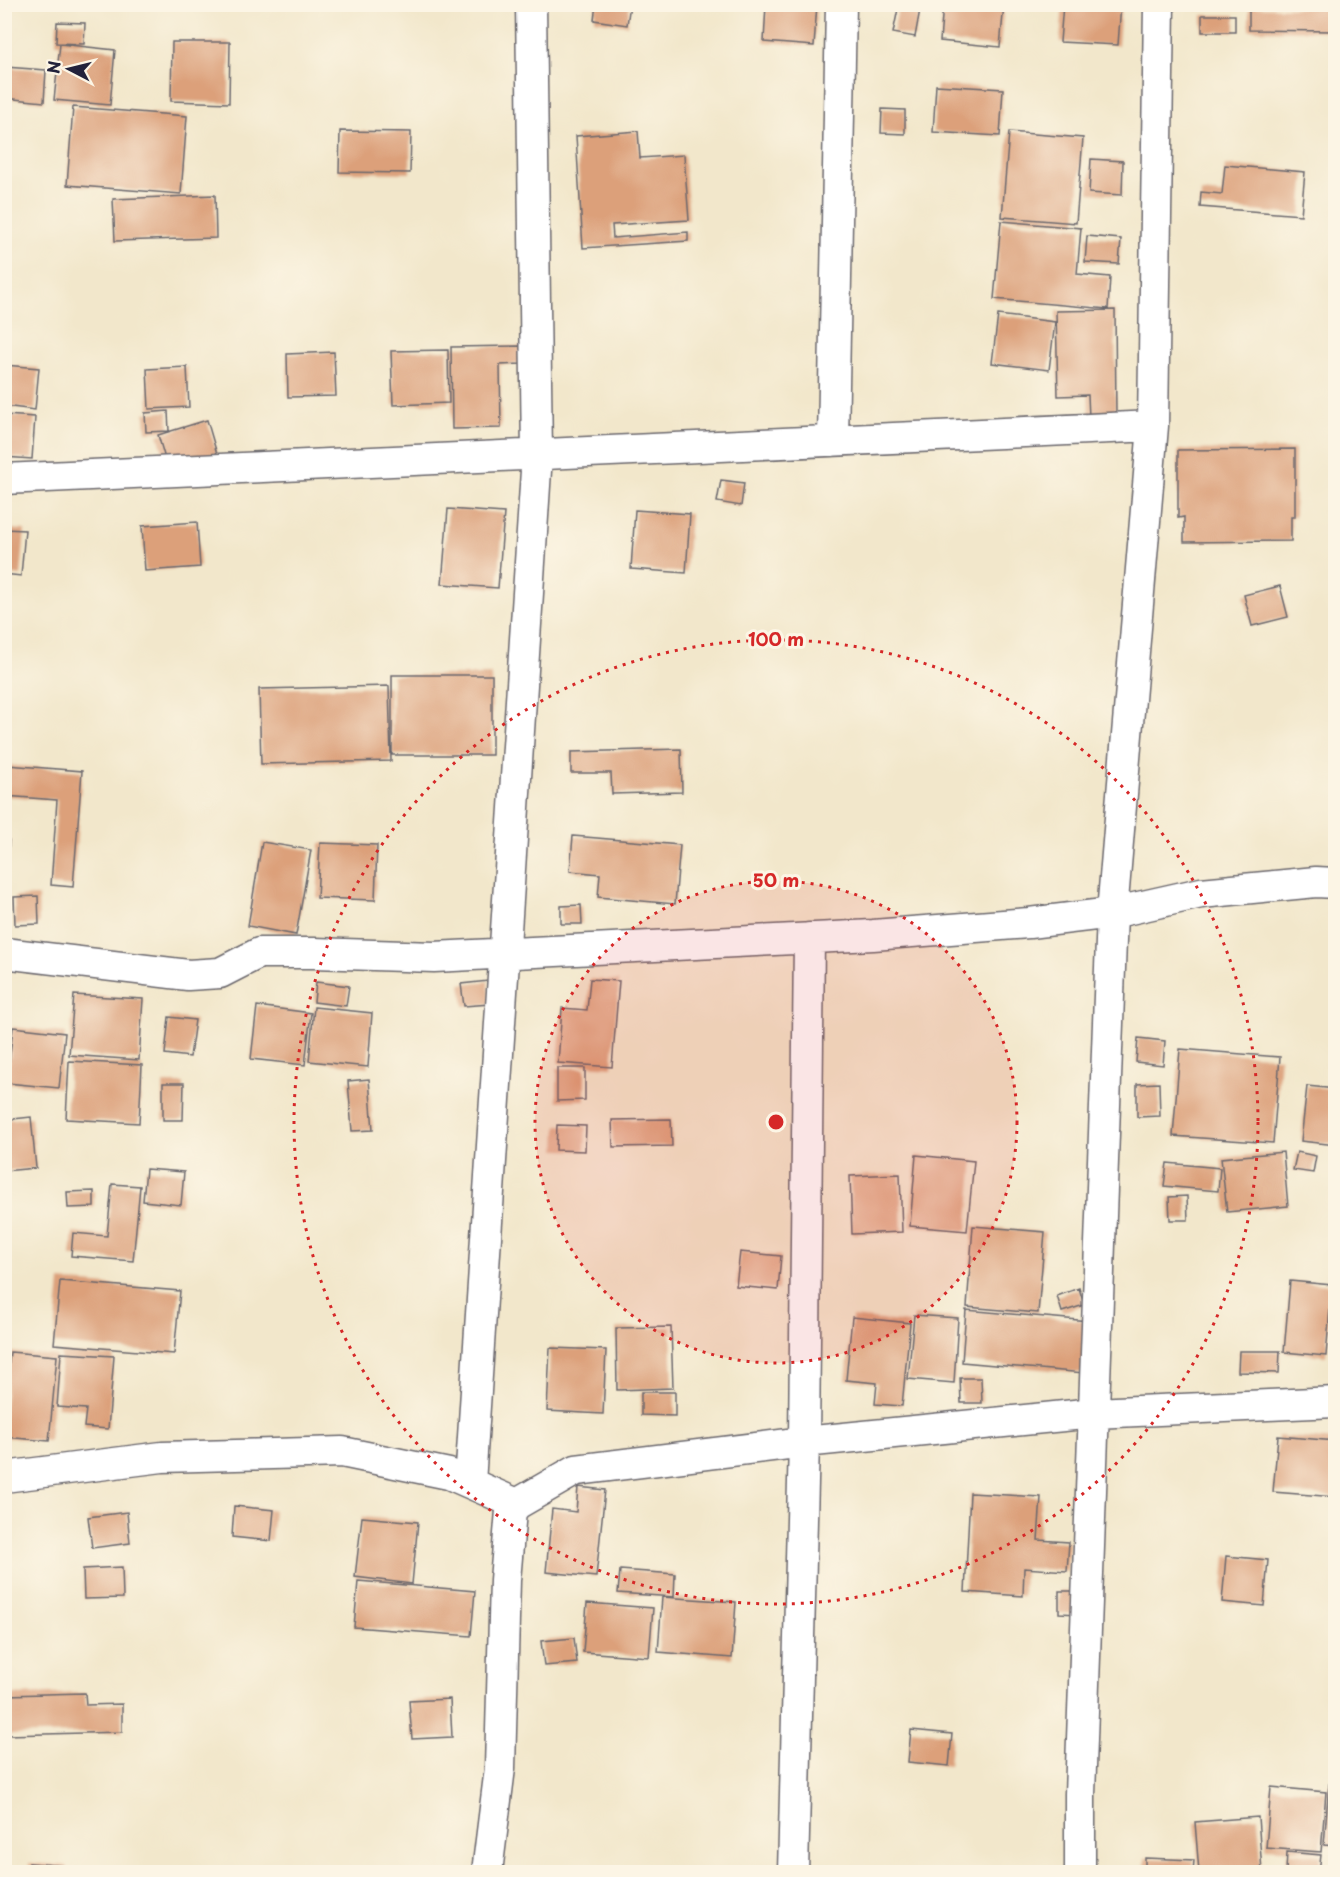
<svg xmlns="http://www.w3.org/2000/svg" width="1340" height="1877" viewBox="0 0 1340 1877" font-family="'Playpen Sans',sans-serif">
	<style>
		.building { fill: #dca07a }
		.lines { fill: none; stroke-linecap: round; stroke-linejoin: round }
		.street-casing { stroke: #6b676d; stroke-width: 33 }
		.street { stroke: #fff; stroke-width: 30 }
		.ring { fill: none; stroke: #d62828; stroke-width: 3; stroke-dasharray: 3 6 }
		.centre { fill: #d62828; stroke: #fcf5e5; stroke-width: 3 }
		.ring-label { font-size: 18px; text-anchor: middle; font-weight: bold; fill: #d62828; stroke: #fcf5e5; stroke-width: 6; stroke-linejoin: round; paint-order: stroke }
	</style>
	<rect width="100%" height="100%" fill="#fcf5e5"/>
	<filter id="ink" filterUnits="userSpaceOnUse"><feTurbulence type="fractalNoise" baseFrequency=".0167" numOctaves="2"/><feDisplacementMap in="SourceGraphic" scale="12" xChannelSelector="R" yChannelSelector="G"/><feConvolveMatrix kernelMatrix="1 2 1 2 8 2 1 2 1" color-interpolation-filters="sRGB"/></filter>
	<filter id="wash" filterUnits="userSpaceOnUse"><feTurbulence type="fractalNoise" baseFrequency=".008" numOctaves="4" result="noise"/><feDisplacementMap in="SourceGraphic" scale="24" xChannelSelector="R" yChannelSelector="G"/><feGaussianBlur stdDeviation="1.35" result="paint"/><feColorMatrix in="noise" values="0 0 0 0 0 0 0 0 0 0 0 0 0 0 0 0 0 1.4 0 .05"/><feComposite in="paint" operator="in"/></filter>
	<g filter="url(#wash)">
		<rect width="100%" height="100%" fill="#f2e7cb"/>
		<g id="blocks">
			<path class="building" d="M596,4H630L627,25L594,20Z
				M766,4H817L814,46L764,42Z
				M899,4H921L915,37L893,33Z
				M943,4H1004L1000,47L940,41Z
				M1063,4H1121L1118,45L1060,42Z
				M1307,4H1336V31L1249,30V7L1307,8Z
				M1202,15H1235V32H1202Z
				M57,22L85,23L84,44L56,43Z
				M172,42H230L229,103L171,101Z
				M60,44L115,50L110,105L54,100Z
				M5,67L46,70L44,102L4,98Z
				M936,85L1003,89L1000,136L933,132Z
				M73,107L187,116L181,194L67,185Z
				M882,109L905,110V134L881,133Z
				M340,131L411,132L410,173L339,172Z
				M638,131L640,158L684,155L689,220L612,225L613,238L688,232V241L583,248L576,136Z
				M1009,132L1083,138L1076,223L1002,217Z
				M1091,159L1123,161L1122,195L1089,193Z
				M1225,165L1305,172L1301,215L1200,207L1201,192L1222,194Z
				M215,195L216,238L115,241L113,199Z
				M1001,221L1081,228L1077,274L1110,277L1108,309L994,299Z
				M1087,236L1121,239L1119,264L1085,262Z
				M1115,310L1116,417L1089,418L1088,395L1058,396L1056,311Z
				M998,315L1055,322L1049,370L992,363Z
				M521,346V364L500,365L501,428L452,429L451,347Z
				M448,350L449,403L393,405L391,351Z
				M334,352L336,396L288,397L287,354Z
				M4,365L39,368L35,410L4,406Z
				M187,367L189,407L149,409L147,369Z
				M168,411L169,431L146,432L145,413Z
				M4,415L35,417L32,459L4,457Z
				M207,420L217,454L168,469L158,435Z
				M1295,449V517H1291V541L1184,542V517L1178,518V450Z
				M721,480L744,483L741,506L717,502Z
				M448,509L504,513L498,588L442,584Z
				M635,510L690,514L686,573L631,569Z
				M197,522L200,567L145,571L142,526Z
				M4,529L25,530L21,576L4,574Z
				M1280,586L1288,617L1252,626L1244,595Z
				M392,675H492V755H392Z
				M389,686L391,761L261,764L259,689Z
				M681,749L682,792L612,794L611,773H571V752Z
				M7,765L82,771L73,887L51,885L57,800L5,796Z
				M573,836L680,845L675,904L598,897L600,874L570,871Z
				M4,839L9,840L6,882H4Z
				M262,842L311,850L296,935L248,926Z
				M320,843L377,845L375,900L317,898Z
				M38,896L39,924L15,925L14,897Z
				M581,905L582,924H561V906Z
				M590,979L619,981L612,1067L558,1063L562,1008L587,1010Z
				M488,981L490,1004L464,1006L461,984Z
				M316,982L349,986L346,1006L314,1002Z
				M74,995L143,999L139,1060L69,1055Z
				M257,1006L311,1013L305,1065L251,1059Z
				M314,1007L372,1013L368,1067L309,1061Z
				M169,1017L195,1020L190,1057L165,1054Z
				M13,1027L65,1033L59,1088L7,1083Z
				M1138,1038L1165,1041L1163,1065L1136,1062Z
				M1180,1049L1280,1057L1273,1143L1173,1136Z
				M69,1061L142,1065L139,1123L66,1119Z
				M557,1068H585V1100L557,1101Z
				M369,1079L373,1130L352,1131L348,1081Z
				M163,1083H184L183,1120H163Z
				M1159,1083L1160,1116L1137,1117V1084Z
				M1307,1086L1336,1089V1145L1301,1141Z
				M31,1117L36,1168L4,1171V1120Z
				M671,1119L672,1146L613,1147L612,1120Z
				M557,1125L586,1126L585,1151L556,1150Z
				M1283,1152L1288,1206L1227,1212L1221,1158Z
				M1297,1152L1316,1156L1313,1173L1293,1170Z
				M916,1155L974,1161L967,1231L910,1226Z
				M1167,1163L1220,1168L1218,1191L1164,1186Z
				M146,1169L184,1172L181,1205L143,1201Z
				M900,1174L902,1232L852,1234L850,1176Z
				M112,1184L140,1186L133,1261L71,1256L73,1233L107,1236Z
				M94,1191V1207L68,1208L67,1192Z
				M1187,1196L1188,1220H1170L1169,1197Z
				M973,1226L1045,1232L1038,1313L967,1307Z
				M740,1252L781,1256L778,1290L736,1286Z
				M60,1281L180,1291L174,1354L54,1344Z
				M1290,1281L1332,1285L1326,1356L1284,1352Z
				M1079,1288L1084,1305L1062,1312L1057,1296Z
				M966,1310L1089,1321L1084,1373L962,1362Z
				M914,1315L958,1318L954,1383L908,1379Z
				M852,1317L910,1323L902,1406L875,1404L877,1383L846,1380Z
				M671,1327L673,1388L617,1390L616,1328Z
				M550,1348L606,1350L603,1414L547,1411Z
				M1239,1351H1280L1279,1373L1238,1372Z
				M10,1352L57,1356L49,1441L4,1437V1411Z
				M61,1353L114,1356L108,1429L84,1427L86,1409L57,1407Z
				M960,1378H981L982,1403H961Z
				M641,1392H675V1416L641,1415Z
				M1278,1436L1336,1441V1497L1273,1492Z
				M578,1487L605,1490L596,1577L546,1572L552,1509L576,1512Z
				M970,1493L1041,1497L1038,1540L1069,1542L1067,1571L1024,1568L1023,1596L965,1592Z
				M234,1506L274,1510L271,1541L232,1537Z
				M127,1512L130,1543L92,1548L88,1517Z
				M362,1517L418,1522L412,1584L355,1577Z
				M1226,1556L1268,1560L1264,1606L1222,1602Z
				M122,1567L123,1598L84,1599L83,1569Z
				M620,1570L675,1574L674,1597L618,1593Z
				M358,1581L475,1591L471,1636L354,1627Z
				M1059,1591H1080L1079,1614L1059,1613Z
				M662,1597L736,1602L732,1658L658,1652Z
				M587,1603L653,1608L649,1657L583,1652Z
				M574,1638L577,1663L544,1666L541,1641Z
				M85,1693L86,1705L122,1704V1732L7,1735L6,1695Z
				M450,1699L452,1737L412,1739L409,1701Z
				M911,1730L952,1734L949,1766L908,1762Z
				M1329,1784H1336V1846L1324,1845Z
				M1271,1787L1326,1792L1321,1852L1266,1848Z
				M1258,1817L1262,1871L1199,1872L1195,1822Z
				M1287,1852L1321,1855L1319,1872L1286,1871Z
				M1145,1858L1194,1860L1193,1872H1145Z
				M29,1863L67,1866V1872H29Z"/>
		</g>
	</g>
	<g filter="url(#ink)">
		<use href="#blocks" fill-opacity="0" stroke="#6b676d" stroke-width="1.5"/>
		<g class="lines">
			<g class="street-casing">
				<path id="street" d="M833,441L841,4
					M4,479L1153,426
					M4,953L188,975L220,973L259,953H314L434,957L873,935L1029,923L1112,913L1201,893L1316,882L1336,883
					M4,1477L162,1457L342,1452L449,1474L517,1504
					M470,1483L537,455L531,4
					M487,1872L500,1768L505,1580L511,1511L517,1504L576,1470L804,1442L1094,1413L1336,1402
					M793,1872L804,1442L809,938
					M1080,1872V1794L1112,913L1153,426L1159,4"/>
			</g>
			<use href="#street" class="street"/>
		</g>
	</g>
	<circle cx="776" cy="1122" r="241" fill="#d62828" fill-opacity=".12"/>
	<g class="ring">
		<circle cx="776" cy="1122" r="241"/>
		<circle cx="776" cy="1122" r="482"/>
	</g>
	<circle cx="776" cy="1122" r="9" class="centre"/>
	<g class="ring-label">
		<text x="776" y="646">100 m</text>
		<text x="776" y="887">50 m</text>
	</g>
	<rect width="1340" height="1877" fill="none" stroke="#fcf5e5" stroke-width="24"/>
	<g transform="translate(69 69) rotate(277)" stroke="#fcf5e5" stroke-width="4.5" paint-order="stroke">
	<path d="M0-4.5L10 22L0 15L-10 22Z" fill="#22223b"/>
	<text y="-9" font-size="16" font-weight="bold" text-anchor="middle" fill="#22223b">N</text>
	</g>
</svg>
